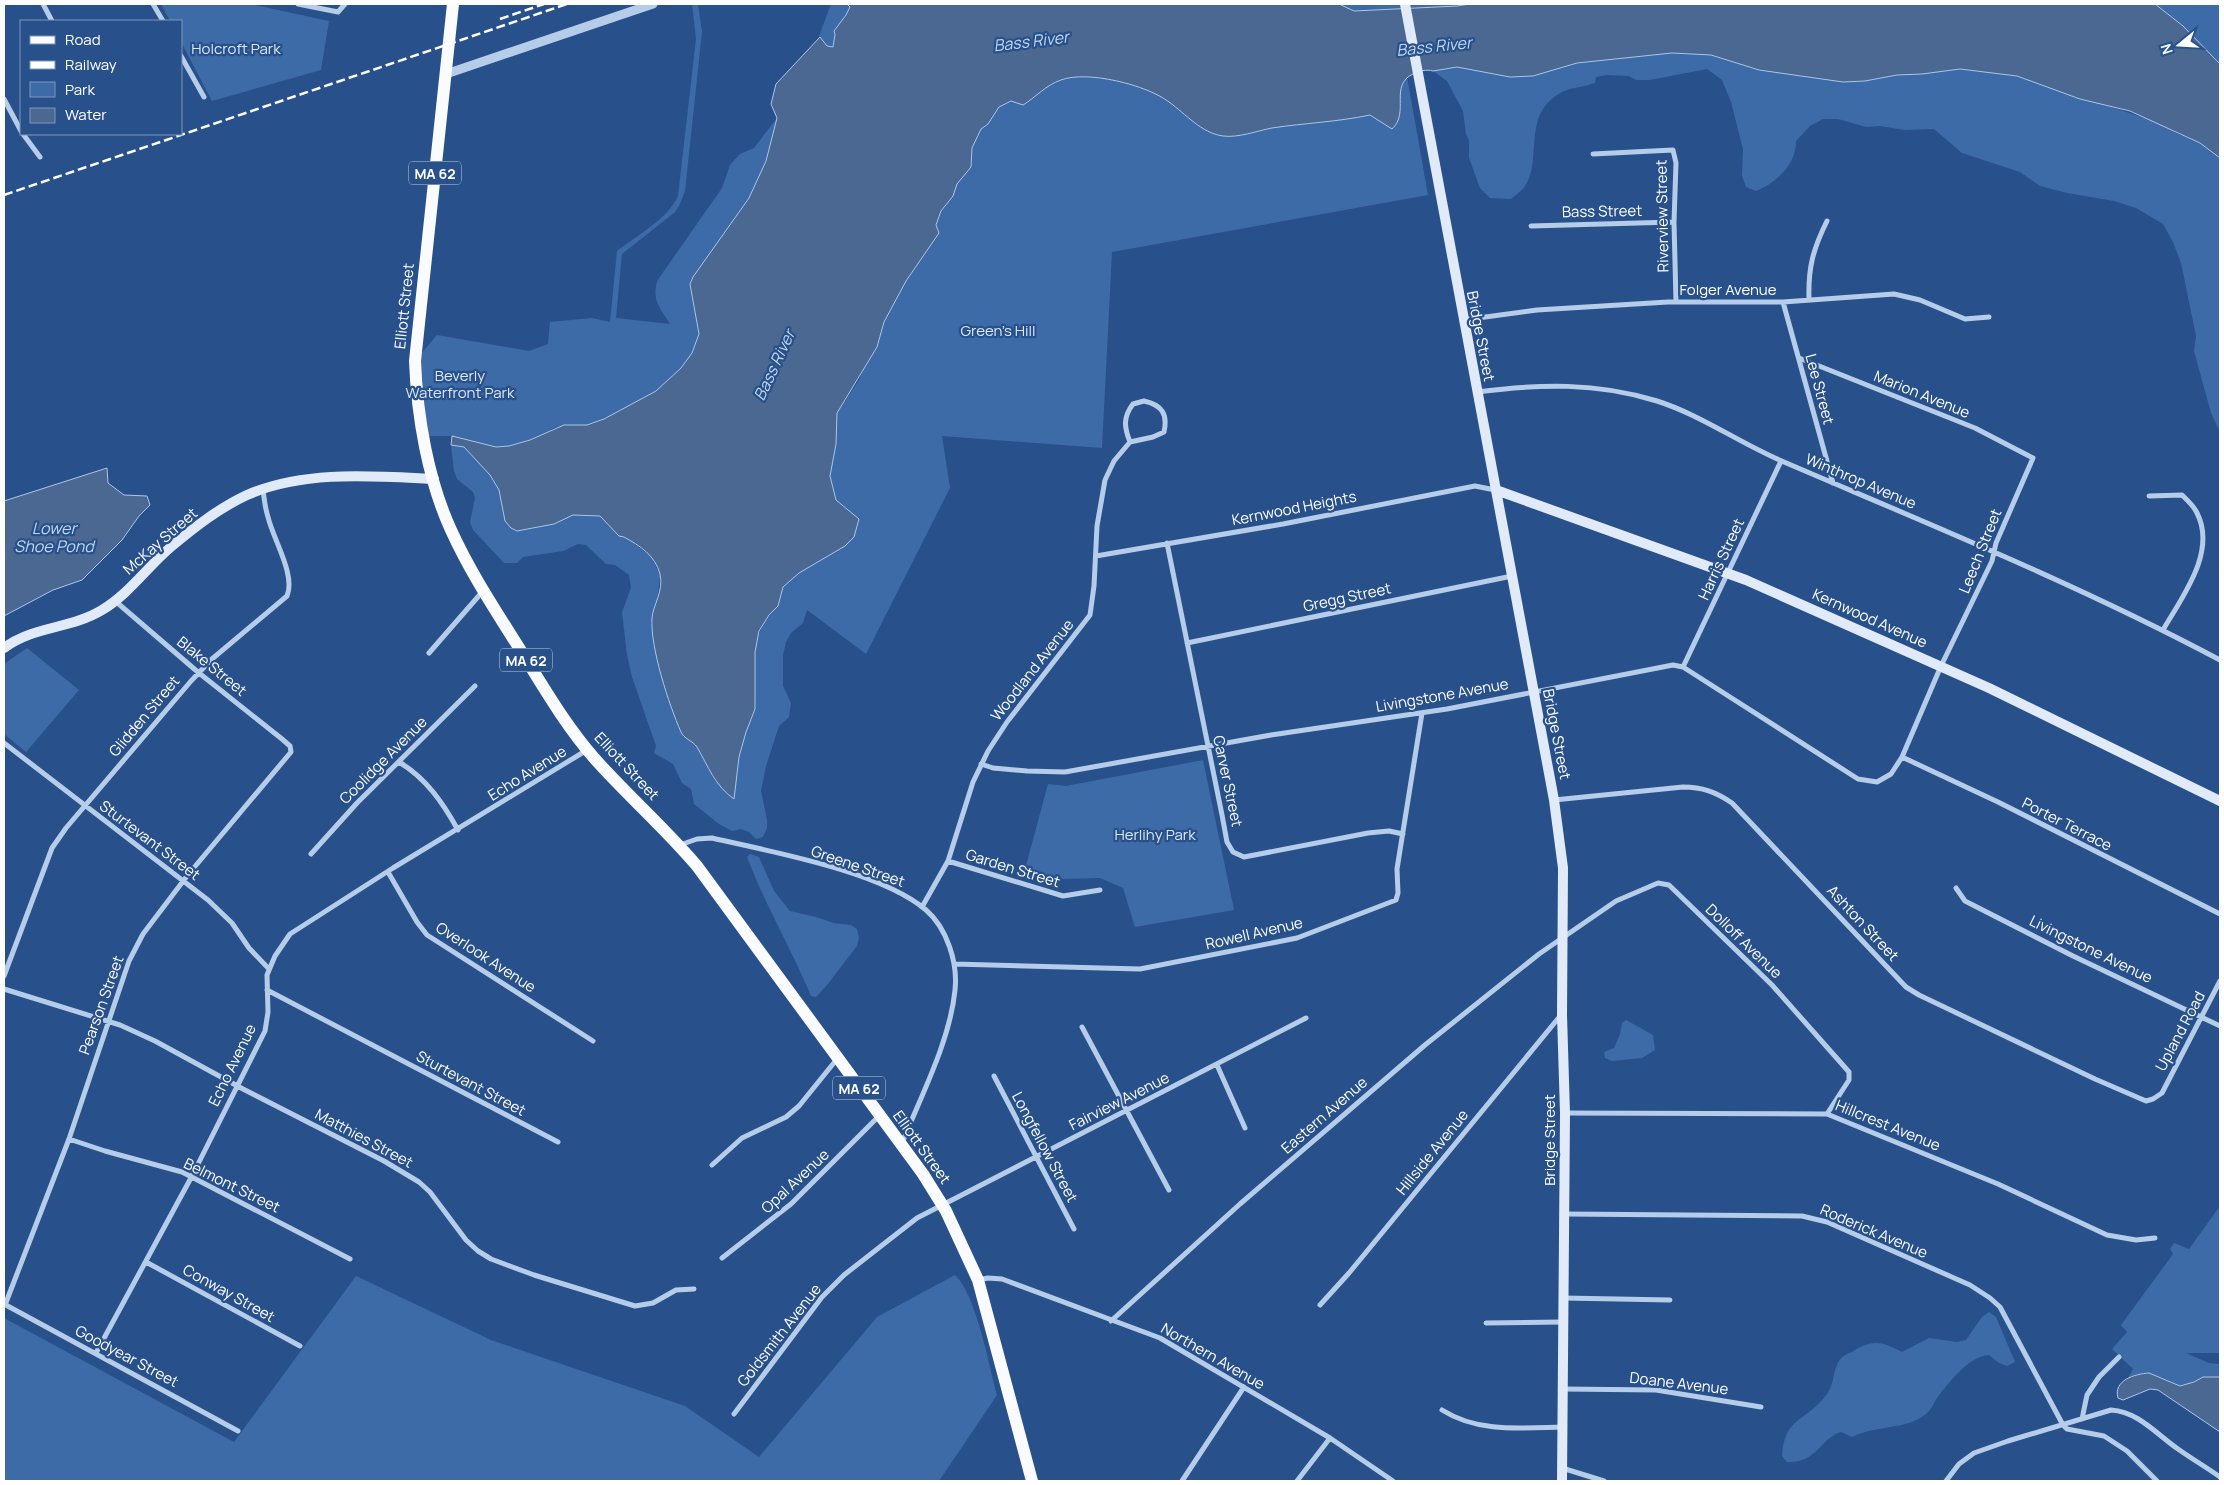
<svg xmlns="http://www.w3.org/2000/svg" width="2224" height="1485" viewBox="0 0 2224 1485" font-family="Manrope,sans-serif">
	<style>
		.green { fill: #3c6ba8 }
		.water { fill: #4a6891; stroke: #abc7ea }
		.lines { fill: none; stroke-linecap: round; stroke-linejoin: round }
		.minor { stroke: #b6cdea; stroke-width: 5 }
		.tertiary { stroke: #b6cdea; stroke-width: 9 }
		.secondary { stroke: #e1eaf8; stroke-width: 10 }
		.primary { stroke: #fafbfe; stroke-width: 12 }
		.rail { stroke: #fff; stroke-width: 2.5; stroke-dasharray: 9 4; stroke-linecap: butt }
		.labels { text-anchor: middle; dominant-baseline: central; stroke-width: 4.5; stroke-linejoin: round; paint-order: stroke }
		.shield { fill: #28518b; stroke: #becbdc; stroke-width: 1 }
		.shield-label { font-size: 14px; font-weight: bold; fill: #fff }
		.park-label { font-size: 15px; fill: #dae7f8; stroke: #28518b }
		.street-label { font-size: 15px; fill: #fff; stroke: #28518b }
		.water-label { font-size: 16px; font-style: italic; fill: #c2d7f1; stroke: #28518b }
	</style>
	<rect width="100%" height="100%" fill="#28518b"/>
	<path class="green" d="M161,4H250L329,21L321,70L212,101L181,42V21H170Z
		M692,4H698L702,32L685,191L679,206L675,212L622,254L616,318L670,324C660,307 652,302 657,281L722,188L730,165L740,154L754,148L777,118L766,161L749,198L693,277L690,284L699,334L692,353L681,368L656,391L604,419L587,425H568L554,428L542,436L509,446L496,447L452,436H424L415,361L437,335L529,351L548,344L550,322L592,318L610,322L617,251C635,237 669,218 678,196L696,39Z
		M831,4H847L850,7L846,15L834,31L835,35L833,47L827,46L819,36Z
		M1340,4H1469L1457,6L1353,11Z
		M2155,4H2220V64L2183,26Z
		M1672,53L1711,55L1759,70L1822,79L1865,81L1897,75L1922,74L1960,69L2017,76L2154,121L2178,134L2200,143L2220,158V432L2211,413L2194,351L2196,336L2181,263L2173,242L2163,224L2136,208L2114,201L2067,193L2040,186L2020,172L1962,153L1934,129L1905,130L1880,126L1866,127L1838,119H1823L1810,126L1796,141C1796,165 1777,182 1756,191L1746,187L1742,176L1743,149L1731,102L1722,80L1707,69L1650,80H1636L1629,76L1607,75L1596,77L1595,83C1584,87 1573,87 1562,92C1519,115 1545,161 1523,189C1519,192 1515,196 1511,199L1490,198L1480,188L1469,158V140L1466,134L1463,111L1447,81L1433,71L1457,67L1510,77L1533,76L1577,63Z
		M1075,68L1406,71L1428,195L1112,252L1102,448L942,436L950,488L866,654L807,610L803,623L791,633L786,642L783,655V686L791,703L789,717L779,726L766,766L761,791L767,820V828L763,837L756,839L749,832L741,829L732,831L719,824L694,804L691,789L682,783L673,764L654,753L656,746L632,677L627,655L622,612L631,588L629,575L615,565L606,564L586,545L578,544L563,551L523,557L517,563H504L473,530L470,522L475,498L473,492L457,479L454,471L451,445L464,447L490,475L499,490L505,521L517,531L554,524L573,515L600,516L619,536H624L652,557L660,575L657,604L652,617L660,669L681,733L696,745L715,781L735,787C735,768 740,748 746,730C749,723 754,716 755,708C756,702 754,695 754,689C754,655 752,632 778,606L774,586L836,434L837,413L859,380L929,210L987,105Z
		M27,648L79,690L26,752L4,734V664Z
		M1203,760L1234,910L1135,927L1123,888L1100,878L1061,879L1024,873L1048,784L1066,786Z
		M750,854L759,857L774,891L790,911L816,917L834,923L851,925L857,929L859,938L857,946L827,985L816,997L811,996C792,950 767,908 749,862L747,857Z
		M1626,1020L1653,1035L1655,1050L1642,1058L1612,1061L1605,1058L1604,1052L1614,1048L1620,1034L1622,1023Z
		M2220,1206V1353H2186L2209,1363L2220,1364V1377H2203L2194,1382L2180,1386C2163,1377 2146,1371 2128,1378L2133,1369L2112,1349L2127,1332L2121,1325L2173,1254L2170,1249L2174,1243L2189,1249Z
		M955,1275C976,1294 989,1366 997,1395L939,1481H4V1318L234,1442L356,1276L491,1340L685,1406L759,1457L877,1317Z
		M1989,1312L1996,1317L2015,1362L2007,1366L1999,1363L1989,1355C1969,1356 1949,1382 1937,1398C1934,1403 1931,1410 1926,1414C1907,1430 1876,1425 1852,1437L1841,1432C1820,1438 1818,1463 1787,1462L1782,1456C1784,1419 1803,1422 1823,1399C1836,1385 1831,1375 1839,1361C1842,1356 1847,1354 1852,1352C1872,1339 1881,1341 1902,1352L1929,1338L1957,1342L1966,1340L1982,1317Z"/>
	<path class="water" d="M847,4H1339L1354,11L1457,6L1470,4H2155L2183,26L2220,64V158L2200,143L2130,111L2080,99L2017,76L1960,69L1922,74L1897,75L1865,81L1843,82L1759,70L1711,55L1672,53L1577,63L1533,76L1510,77L1457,67L1433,71C1426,69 1420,71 1413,74C1389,85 1410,113 1392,129L1370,115C1337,122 1305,123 1272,128C1257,131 1238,138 1223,136C1201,133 1186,114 1169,102C1147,85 1087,70 1061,80C1046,85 1036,97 1023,105L1011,101L999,107L988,124L981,129L972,148L971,167L957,184L953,196L941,211L936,225L939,233L906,281L884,322L877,347L837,413L836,444L830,476L836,500L859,519L854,537L845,546L799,573L783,587L778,606L769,615L759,631L755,652V709L746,732L739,757L734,799C715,786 708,766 697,747C693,741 683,738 681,732C669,705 650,647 652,618C653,605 664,591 660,574C655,555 640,546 624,537L619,536L600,516L573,515L554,524L517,531L511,528L505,521L499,490L490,475L464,447L451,445L452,436L496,447L509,446L530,440L564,425H587L604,419L656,391L681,368L692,353L699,334L690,284L693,277L749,198L766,161L777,118L771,104L776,84L820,37L827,46L833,47L835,35L834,31L846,15L850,7Z
		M107,468L108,483L124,495L147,496L150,505L139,516L122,540L82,580L53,590L4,616V501Z
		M2149,1373L2180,1386L2194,1382L2203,1377H2220V1432L2158,1390L2150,1389L2123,1400L2118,1398C2113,1380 2135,1374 2149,1373Z"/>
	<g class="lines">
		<path class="minor" d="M43,4L52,21
			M153,4L163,21
			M298,4L338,12L345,4
			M181,56L204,97
			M4,99L21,131
			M23,134L40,157
			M1593,154L1673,150L1676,163L1674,222L1676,302
			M1531,226L1674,222
			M1809,299C1808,268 1813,249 1827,221
			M1783,302L1833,483
			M1463,320L1537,310L1668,302H1783L1894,294L1920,300L1965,319L1989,317
			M1477,392C1539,384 1596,382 1657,401C1701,415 1741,444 1784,462C1931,525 2079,585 2220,660
			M1144,401C1162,405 1168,414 1164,432L1153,437L1130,442C1124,427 1123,417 1133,404Z
			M2149,496L2182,495C2187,500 2194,506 2197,513C2217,552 2182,597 2163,630
			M1167,543L1222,815L1227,842L1233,852L1244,857L1368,833L1389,831L1403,834
			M1096,556L1283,524L1475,486L1495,490
			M1187,643L1512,576
			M429,653L483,591
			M1683,667L1781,461
			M4,743L208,900L232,923L249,948L269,969
			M1902,757L1998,802L2220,914
			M399,762C426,778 443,803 458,830
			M981,764L993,768L1027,771L1065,772L1271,735L1447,709L1673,665L1683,667L1858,779L1877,782L1891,774L1902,757L1941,666L1992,561L1996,543L2033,458L1975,428L1799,358
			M1554,800L1683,787C1702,787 1716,792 1732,803L1906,987L1919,995L2095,1079L2146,1101L2153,1099L2162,1093L2220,981
			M680,845L697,839L712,838C772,852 880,871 926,910C947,928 958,963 955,990C950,1041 921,1096 902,1143
			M311,854L357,803L475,686
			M948,861L1063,896L1100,890
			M388,872L417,922L427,935L593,1041
			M1956,888L1965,901L2073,956L2220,1026
			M922,907L948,861L973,782L988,751L1007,722L1090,615L1094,586L1097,526L1105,480L1114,461L1130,442
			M954,964L1140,969L1297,938L1396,900L1398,893L1397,869L1422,713
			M4,976L52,848L66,828L191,681L212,659L287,596C296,575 273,539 268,517C265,508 264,498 263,489
			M4,989L120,1025L155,1041L243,1089L384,1161L419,1182L430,1192L466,1240L478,1251L491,1259L534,1275L635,1306L653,1303L676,1290L694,1289
			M267,990L558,1142
			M1082,1027L1169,1190
			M1217,1065L1245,1128
			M994,1076L1074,1229
			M1565,1113L1827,1114L1998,1184L2107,1235L2136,1240L2155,1238
			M69,1139L105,1151L182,1172L350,1259
			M712,1165L742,1138L786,1117L799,1106L837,1059
			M1564,1214L1802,1216L1827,1222L1970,1285L1990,1298L2000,1307L2063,1425L2067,1429L2104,1436L2127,1451L2157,1481
			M722,1258L791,1204L879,1116
			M146,1262L300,1346
			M978,1280L988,1278L1002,1279L1160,1338L1330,1438L1393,1481
			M1563,1298L1670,1300
			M4,1304L238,1431
			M5,1305L69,1139L129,961L143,934L187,876L291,752L290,746L282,739L199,673L114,600
			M1320,1305L1349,1273L1561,1015
			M1111,1321L1240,1204L1425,1045L1539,954L1616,901L1658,883L1669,885L1772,985L1849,1072V1080L1827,1114
			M1486,1323L1563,1322
			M96,1353L192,1176L265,1031L268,1012L267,975L275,956L290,934L393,868L587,750
			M1563,1389L1656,1390L1761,1407
			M1442,1410C1478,1433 1522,1428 1562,1427
			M734,1414L822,1297L844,1275L917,1218L1306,1018
			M2082,1419L2087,1395L2099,1377L2119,1357
			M1562,1468L1604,1481
			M1182,1481L1244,1387
			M1297,1481L1330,1438
			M1946,1481L1959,1464L1974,1453L2008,1441L2111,1410C2139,1412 2156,1434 2178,1449C2192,1459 2206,1467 2220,1477"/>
		<path class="tertiary" d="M446,74L653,4"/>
		<path class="secondary" d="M1405,4L1554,800L1563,868L1562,1015L1565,1113L1562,1481
			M1496,490L1746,580L1989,688L2220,801
			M4,648C33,626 71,629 102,610C129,594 148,566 172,546C195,527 219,508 247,495C304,470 372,476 434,479"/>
		<path class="primary" d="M453,4L415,361C417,416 428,480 451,530C470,572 496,611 521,651C544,688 566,726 595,759C628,796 665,828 697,866L923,1174L946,1211L978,1280L1032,1481"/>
		<path class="rail" d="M500,19L544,4
			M4,195L567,4"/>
	</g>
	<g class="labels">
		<g class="shield">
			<rect x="409" y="161.5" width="52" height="23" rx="4"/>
			<rect x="500" y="648.5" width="52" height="23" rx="4"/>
			<rect x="833" y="1076.5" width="52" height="23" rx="4"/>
		</g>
		<g class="shield-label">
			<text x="435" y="173">MA 62</text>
			<text x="526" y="660">MA 62</text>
			<text x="859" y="1088">MA 62</text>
		</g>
		<g class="park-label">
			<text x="236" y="48">Holcroft Park</text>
			<text x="998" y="330">Green's Hill</text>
			<text x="460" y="375">Beverly<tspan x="460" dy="17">Waterfront Park</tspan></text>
			<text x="1155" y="834">Herlihy Park</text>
		</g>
		<g class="street-label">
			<text transform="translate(1602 211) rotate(-1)">Bass Street</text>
			<text transform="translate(1662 216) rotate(-91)">Riverview Street</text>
			<text x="1728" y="289">Folger Avenue</text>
			<text transform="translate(404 306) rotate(-84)">Elliott Street</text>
			<text transform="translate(1481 336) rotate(79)">Bridge Street</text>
			<text transform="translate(1820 389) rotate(75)">Lee Street</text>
			<text transform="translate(1922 394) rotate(22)">Marion Avenue</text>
			<text transform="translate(1861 481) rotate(23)">Winthrop Avenue</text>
			<text transform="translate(1294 508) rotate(-11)">Kernwood Heights</text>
			<text transform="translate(160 541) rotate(-41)">McKay Street</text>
			<text transform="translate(1980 551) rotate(-68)">Leech Street</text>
			<text transform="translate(1721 559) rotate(-65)">Harris Street</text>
			<text transform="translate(1347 597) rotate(-12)">Gregg Street</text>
			<text transform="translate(1870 618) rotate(24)">Kernwood Avenue</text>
			<text transform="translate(212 666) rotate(39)">Blake Street</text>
			<text transform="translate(1032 670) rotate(-52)">Woodland Avenue</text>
			<text transform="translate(1442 695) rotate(-10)">Livingstone Avenue</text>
			<text transform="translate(144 716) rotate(-50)">Glidden Street</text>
			<text transform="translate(1557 734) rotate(79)">Bridge Street</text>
			<text transform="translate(383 760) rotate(-45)">Coolidge Avenue</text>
			<text transform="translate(627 766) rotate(47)">Elliott Street</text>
			<text transform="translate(527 773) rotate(-32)">Echo Avenue</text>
			<text transform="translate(1228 781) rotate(78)">Carver Street</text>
			<text transform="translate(2067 824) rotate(27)">Porter Terrace</text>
			<text transform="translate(150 840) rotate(37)">Sturtevant Street</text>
			<text transform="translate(858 866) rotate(19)">Greene Street</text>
			<text transform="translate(1013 868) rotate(17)">Garden Street</text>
			<text transform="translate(1863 923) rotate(47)">Ashton Street</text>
			<text transform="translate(1254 933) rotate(-13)">Rowell Avenue</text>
			<text transform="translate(1744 941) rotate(44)">Dolloff Avenue</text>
			<text transform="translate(2091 949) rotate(26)">Livingstone Avenue</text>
			<text transform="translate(486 957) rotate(33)">Overlook Avenue</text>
			<text transform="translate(101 1005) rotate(-70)">Pearson Street</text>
			<text transform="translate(2180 1031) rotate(-62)">Upland Road</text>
			<text transform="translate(232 1065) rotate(-64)">Echo Avenue</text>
			<text transform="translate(471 1083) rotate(28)">Sturtevant Street</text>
			<text transform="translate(1119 1101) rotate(-27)">Fairview Avenue</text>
			<text transform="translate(1324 1115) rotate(-41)">Eastern Avenue</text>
			<text transform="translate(1888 1125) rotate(22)">Hillcrest Avenue</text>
			<text transform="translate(364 1138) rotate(28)">Matthies Street</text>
			<text transform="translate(1549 1140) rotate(-90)">Bridge Street</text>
			<text transform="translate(922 1147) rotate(54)">Elliott Street</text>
			<text transform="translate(1045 1147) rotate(62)">Longfellow Street</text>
			<text transform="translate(1432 1152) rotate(-51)">Hillside Avenue</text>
			<text transform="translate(795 1181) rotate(-43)">Opal Avenue</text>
			<text transform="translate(232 1185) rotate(26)">Belmont Street</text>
			<text transform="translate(1874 1231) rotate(23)">Roderick Avenue</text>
			<text transform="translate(229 1293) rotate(29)">Conway Street</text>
			<text transform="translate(779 1335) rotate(-52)">Goldsmith Avenue</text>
			<text transform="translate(127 1356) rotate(28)">Goodyear Street</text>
			<text transform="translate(1213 1356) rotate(30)">Northern Avenue</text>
			<text transform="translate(1679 1383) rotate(7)">Doane Avenue</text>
		</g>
		<g class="water-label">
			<text transform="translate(1031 41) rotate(-7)">Bass River</text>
			<text transform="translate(1434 46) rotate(-6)">Bass River</text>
			<text transform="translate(774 365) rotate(-65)">Bass River</text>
			<text x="54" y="528">Lower<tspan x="54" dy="18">Shoe Pond</tspan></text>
		</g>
	</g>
	<rect width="2224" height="1485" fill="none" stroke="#ffffff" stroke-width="10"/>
	<rect x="20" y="20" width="162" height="115" fill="#28518b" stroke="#7e97b9"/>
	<rect x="30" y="36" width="25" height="8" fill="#fafbfe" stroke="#7e97b9"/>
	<text x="65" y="45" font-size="15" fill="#ffffff">Road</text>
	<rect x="30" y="61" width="25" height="8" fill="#ffffff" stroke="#7e97b9"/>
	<text x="65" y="70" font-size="15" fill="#ffffff">Railway</text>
	<rect x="30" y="82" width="25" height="15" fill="#3c6ba8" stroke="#7e97b9"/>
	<text x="65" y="95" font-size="15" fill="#ffffff">Park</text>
	<rect x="30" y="108" width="25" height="15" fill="#4a6891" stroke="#7e97b9"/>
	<text x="65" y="120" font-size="15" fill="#ffffff">Water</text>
	<g transform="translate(2179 45) rotate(252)" stroke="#28518b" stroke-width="4" paint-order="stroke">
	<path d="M0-4L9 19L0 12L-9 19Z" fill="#ffffff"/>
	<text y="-8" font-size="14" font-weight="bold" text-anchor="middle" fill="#ffffff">N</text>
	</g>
</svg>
